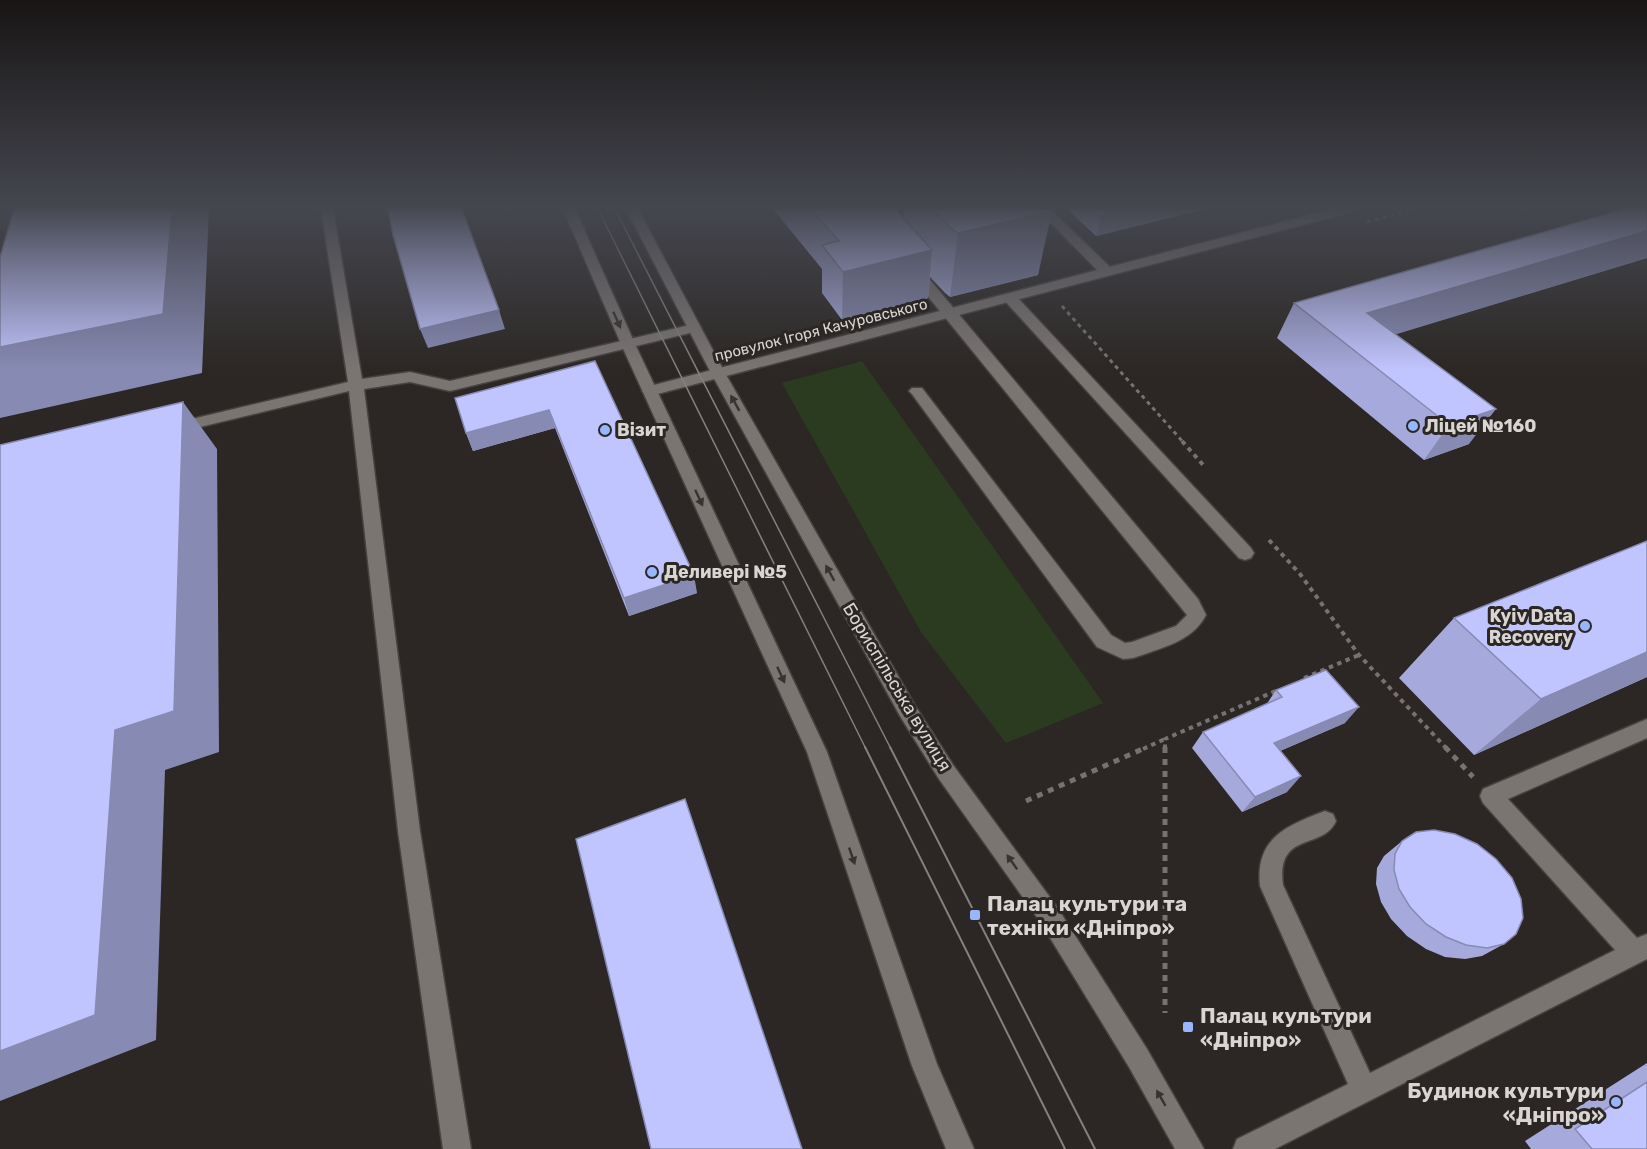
<svg xmlns="http://www.w3.org/2000/svg" width="1647" height="1149" viewBox="0 0 1647 1149" font-family="Rubik,sans-serif">
	<style>
		.green { fill: #2b3b20 }
		.lines { fill: none; stroke-linecap: round; stroke-linejoin: round }
		.service-casing { stroke: #474241; stroke-width: 3 }
		.minor-casing { stroke: #474241; stroke-width: 3 }
		.secondary-casing { stroke: #474241; stroke-width: 3 }
		.path-far2 { stroke: #76726f; stroke-width: 3; stroke-dasharray: 4 4; stroke-linecap: butt }
		.path-far1 { stroke: #76726f; stroke-width: 4; stroke-dasharray: 4.5 4.5; stroke-linecap: butt }
		.path { stroke: #76726f; stroke-width: 5; stroke-dasharray: 6 6; stroke-linecap: butt }
		.service { fill: #7b7572; fill-rule: evenodd }
		.minor { fill: #7b7572; fill-rule: evenodd }
		.secondary { fill: #7b7572; fill-rule: evenodd }
		.tram-far1 { stroke: #84807e; stroke-width: 1.5 }
		.tram { stroke: #84807e; stroke-width: 2 }
		.wall { fill: #a6a9db }
		.shaded-wall { fill: #878ab2 }
		.building { fill: #c1c5ff; stroke: #878ab2; stroke-width: 1.5 }
		.oneway { fill: #383330 }
		.poi-dot { fill: #96b6fd; stroke: #2c2724; stroke-width: 2 }
		.labels { text-anchor: middle; dominant-baseline: central; stroke-width: 6; stroke-linejoin: round; paint-order: stroke }
		.far-street-label { font-size: 15px; fill: #d8d5d3; stroke: #2c2724 }
		.poi-label { font-size: 18px; font-weight: bold; fill: #d8d5d3; stroke: #2c2724; text-anchor: start }
		.street-label { font-size: 18px; fill: #d8d5d3; stroke: #2c2724 }
		.near-poi-label { font-size: 21px; font-weight: bold; fill: #d8d5d3; stroke: #2c2724; text-anchor: start }
	</style>
	<rect width="100%" height="100%" fill="#2c2724"/>
	<path class="green" d="M862,361L1103,703L1006,743L921,632L782,383Z"/>
	<g class="lines">
		<g class="service-casing">
			<path id="service" d="M321,209H333L362,379L410,372L450,381L694,324L701,328L694,332L450,391L410,382L364,389L420,831L471,1149H443L398,831L349,391L175,433L169,432L167,428L169,424L175,423L348,382Z
				M1037,209H1050L1112,269L1114,272L1112,275H1102Z
				M914,266L919,267L1198,599L1206,615C1192,642 1161,648 1133,658L1123,659L1097,647L912,394L909,391L912,388H922L1111,635L1125,643L1132,642L1176,626L1187,615L909,273L907,270Z
				M1010,294L1015,295L1251,548L1254,553L1251,558L1245,560L1239,558L1005,301L1003,298L1005,295Z
				M1647,719V738L1508,799L1637,938L1647,934V959L1275,1149H1233L1237,1139L1348,1084L1260,886C1255,838 1286,826 1325,811L1333,814L1336,821C1323,851 1276,830 1283,885L1370,1073L1615,950L1483,803L1480,796L1483,789Z"/>
		</g>
		<g class="minor-casing">
			<path id="minor" d="M1333,209H1354L1352,212L650,396L642,391L650,386Z"/>
		</g>
		<g class="secondary-casing">
			<path id="secondary" d="M563,209H575L635,344L827,752L937,1064L974,1149H946L912,1066L807,752L621,344Z
				M626,209H638L725,373L914,704L953,765L1057,907L1147,1049L1204,1149H1175L1129,1067L1041,923L939,779L900,716L711,373Z"/>
		</g>
		<path class="path-far2" d="M1367,222L1416,209
			M1062,306L1184,443"/>
		<path class="path-far1" d="M1182,441L1205,467
			M1269,540L1300,574L1359,655L1447,749
			M1304,678L1359,655
			M1143,749L1165,739
			M1165,749V739L1278,690"/>
		<path class="path" d="M1165,747V1013
			M1445,747L1473,777
			M1026,801L1147,747"/>
		<use href="#service" class="service"/>
		<use href="#minor" class="minor"/>
		<use href="#secondary" class="secondary"/>
		<path class="tram-far1" d="M598,209L866,749
			M615,209L891,749"/>
		<path class="tram" d="M865,747L1065,1149
			M890,747L1095,1149"/>
	</g>
	<path class="wall" d="M773,209H895L903,218L904,209H1049L1038,275L950,297L945,293L930,277L928,298L842,320L822,293V269Z
		M1068,209H1205L1096,236L1068,210Z
		M1647,209V258L1395,334L1469,444L1424,460L1277,338L1294,303Z
		M595,361L697,593L629,616L555,428L473,451L466,433Z
		M1647,541V677L1474,755L1399,678L1454,618Z
		M1276,690L1345,723L1280,751L1287,792L1242,812L1192,748L1203,732L1266,705Z
		M1402,841L1504,944L1482,956L1465,959L1445,957L1426,949L1407,936L1391,919L1381,902L1376,884L1377,868L1384,856Z
		M1647,1063V1149H1531L1525,1141Z"/>
	<path class="shaded-wall" d="M172,209H209L202,373L0,418V347Z
		M1103,209H1205L1096,236Z
		M1052,211L1038,275L950,297L958,233Z
		M1647,231V258L1351,348L1367,313Z
		M932,250L928,298L842,320L843,272Z
		M499,310L505,329L428,348L420,329Z
		M183,402L217,449L219,752L165,770L156,1040L0,1101V1051L115,730Z
		M1496,409L1469,444L1424,460L1449,425Z
		M549,410L555,428L473,451L466,433Z
		M694,575L697,593L629,616L624,598Z
		M1647,652V677L1474,755L1541,699Z
		M1359,707L1345,723L1261,759L1274,743Z
		M1301,776L1287,792L1242,812L1255,797Z"/>
	<path class="building" d="M14,209H172L163,314L0,347V257Z
		M388,209H462L499,310L420,329L393,235Z
		M811,209H895L932,250L843,272L822,245L839,241Z
		M933,209H1049L1052,211L958,233L952,229Z
		M1625,209H1647V231L1367,313L1496,409L1449,425L1294,303Z
		M595,361L694,575L624,598L549,410L466,433L455,398Z
		M183,402L174,711L115,730L95,1015L0,1051V445Z
		M1647,541V652L1541,699L1454,618Z
		M1326,670L1359,707L1274,743L1301,776L1255,797L1203,732L1282,697L1276,690Z
		M685,799L802,1149H651L576,839Z
		M1434,830L1455,834L1477,844L1496,859L1512,878L1521,899L1523,918L1516,934L1504,944L1487,948L1466,945L1446,937L1426,924L1410,907L1399,889L1394,870L1395,854L1402,841L1416,832Z
		M1647,1082V1149H1592L1575,1129Z"/>
	<defs><path id="oneway-solid" d="M-6-.8H1V-3.2L6.5 0L1 3.2V.8H-6Z" transform="scale(1.5)"/></defs>
	<g class="oneway">
		<use href="#oneway-solid" transform="translate(617 320) rotate(66)"/>
		<use href="#oneway-solid" transform="translate(735 403) rotate(-119)"/>
		<use href="#oneway-solid" transform="translate(699 498) rotate(65)"/>
		<use href="#oneway-solid" transform="translate(830 573) rotate(-119)"/>
		<use href="#oneway-solid" transform="translate(781 675) rotate(65)"/>
		<use href="#oneway-solid" transform="translate(852 856) rotate(71)"/>
		<use href="#oneway-solid" transform="translate(1012 862) rotate(-125)"/>
		<use href="#oneway-solid" transform="translate(1161 1098) rotate(-120)"/>
	</g>
	<linearGradient id="sky" x2="0" y2="1"><stop stop-color="#181514"/><stop offset="0.56" stop-color="#454750"/><stop offset="1" stop-color="#454750" stop-opacity="0"/></linearGradient>
	<rect width="1647" height="370" fill="url(#sky)"/>
	<g class="poi-dot">
		<circle cx="1413" cy="426" r="6"/>
		<circle cx="605" cy="430" r="6"/>
		<circle cx="652" cy="572" r="6"/>
		<circle cx="1585" cy="626" r="6"/>
		<rect x="969" y="909" width="12" height="12" rx="3"/>
		<rect x="1182" y="1021" width="12" height="12" rx="3"/>
		<circle cx="1616" cy="1102" r="6"/>
	</g>
	<g class="labels">
		<g class="far-street-label">
			<text transform="translate(821 330) rotate(-14)">провулок Ігоря Качуровського</text>
		</g>
		<g class="poi-label">
			<text x="1425" y="426">Ліцей №160</text>
			<text x="617" y="430">Візит</text>
			<text x="664" y="572">Деливері №5</text>
			<text x="1573" y="616" text-anchor="end">Kyiv Data<tspan x="1573" dy="21">Recovery</tspan></text>
		</g>
		<g class="street-label">
			<text transform="translate(897 687) rotate(59)">Бориспільська вулиця</text>
		</g>
		<g class="near-poi-label">
			<text x="987" y="903">Палац культури та<tspan x="987" dy="24">техніки «Дніпро»</tspan></text>
			<text x="1200" y="1015">Палац культури<tspan x="1200" dy="24">«Дніпро»</tspan></text>
			<text x="1604" y="1090" text-anchor="end">Будинок культури<tspan x="1604" dy="24">«Дніпро»</tspan></text>
		</g>
	</g>
</svg>
